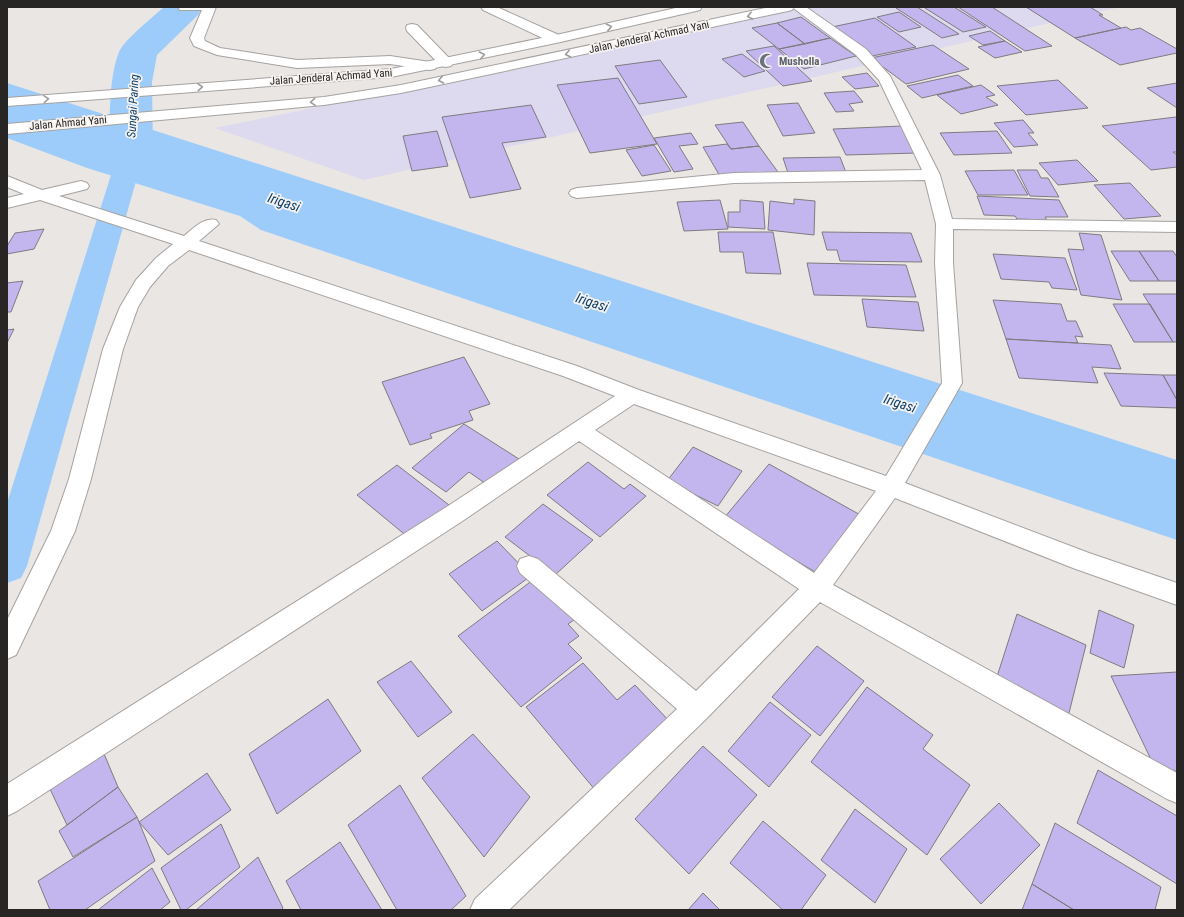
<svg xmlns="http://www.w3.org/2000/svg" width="1184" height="917" viewBox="0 0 1184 917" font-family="'Roboto Condensed',sans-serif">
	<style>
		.commercial { fill: #ddd9ef }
		.water { fill: #9dccfa }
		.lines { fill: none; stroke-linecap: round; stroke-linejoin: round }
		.canal { fill: #9dccfa; fill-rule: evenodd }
		.river { fill: #9dccfa; fill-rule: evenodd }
		.building { fill: #c3b6ef; stroke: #7d7c7f }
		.minor-casing { stroke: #a5a2a0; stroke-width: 2 }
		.highway-casing { stroke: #a5a2a0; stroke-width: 2 }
		.minor { fill: #fff; fill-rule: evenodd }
		.highway { fill: #fff; fill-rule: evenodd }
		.oneway { stroke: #9e9d9d }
		.labels { text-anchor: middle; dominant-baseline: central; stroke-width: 3.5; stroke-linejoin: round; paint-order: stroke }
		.far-street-label { font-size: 11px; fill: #272625; stroke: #f7f3f1 }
		.far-worship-label { font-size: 11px; font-weight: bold; fill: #5b616d; stroke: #f7f3f1; text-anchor: start }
		.far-water-label { font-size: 12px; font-style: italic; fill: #0d406a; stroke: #f7f3f1 }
		.water-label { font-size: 14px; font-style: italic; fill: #0d406a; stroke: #f7f3f1 }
	</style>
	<rect width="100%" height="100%" fill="#eae6e4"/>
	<path class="commercial" d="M810,7H1120L364,180L215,128Z"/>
	<path class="water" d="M7,83L1177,460V540L261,230L240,216L87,168L7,138Z"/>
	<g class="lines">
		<path class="canal" d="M131,145L140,148L144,153L27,566L21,578L7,583V503L118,153L122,148Z"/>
		<path class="river" d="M164,7H203L198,15L157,55L152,82L153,153L147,162L131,166L115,162L109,153C110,123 108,79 119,52C124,40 153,17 164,7Z"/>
	</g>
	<path class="building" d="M901,7H917L959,34L942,38L896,8Z
		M930,7H954L986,27L963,32L925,8Z
		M958,7H992L1052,46L1025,51Z
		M1026,7H1090L1103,15H1099L1121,28L1075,38Z
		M899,12L921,27L899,32L877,17Z
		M801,17L830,38L805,44L777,23Z
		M875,18L916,47L872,56L832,27Z
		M777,23L805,44L779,49L752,28Z
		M1126,27L1131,30L1140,28L1177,49V53L1120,65L1075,38Z
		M990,31L1005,41L983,45L969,36Z
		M830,38L856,56L804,69L779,49Z
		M1005,41L1022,52L995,58L978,47Z
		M933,45L969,69L906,84L871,58Z
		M774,46L812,81L783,86L746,51Z
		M742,54L765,71L744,77L722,59Z
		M660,60L687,97L639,104L615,66Z
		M867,73L879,86L855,89L842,77Z
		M958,75L973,86L922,98L907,86Z
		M618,78L657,144L590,153L557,85Z
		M1058,80L1088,108L1026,115L997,86Z
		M1177,83V108L1147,88Z
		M981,85L995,95L986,97L998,105L961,114L937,95Z
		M854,91L863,102L849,104L854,111L836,112L824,93Z
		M798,103L815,133L783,136L767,105Z
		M531,105L546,137L502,143L521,189L470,198L442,117Z
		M1176,117L1177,118V152H1173L1177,155V167L1151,170L1102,126Z
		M1023,120L1034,133H1028L1038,145L1014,147L994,123Z
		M743,122L759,146L731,149L715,125Z
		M902,126L917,153L846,155L833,129Z
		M437,131L448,166L412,171L403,136Z
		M997,131L1012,153L954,155L940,133Z
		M691,133L698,144L679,146L693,169L674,172L654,138Z
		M727,144L731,149L759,146L778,172L721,178L703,147Z
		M654,145L671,171L642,176L626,150Z
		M840,157L847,175L789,176L783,158Z
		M1077,160L1098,181L1058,185L1039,163Z
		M1014,170L1028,195H978L965,171Z
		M1017,170H1037L1041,178H1048L1059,197L1030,196Z
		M1130,183L1161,216L1124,219L1094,185Z
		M977,196L1059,200L1068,217H1045L1047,220L1017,219L1015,216L984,215Z
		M794,199L815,201L814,235L768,230L770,201L794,204Z
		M720,200L728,229L684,231L677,202Z
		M740,200L763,202L765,229L728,227V212H740Z
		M44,229L34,249L7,254V246L15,233Z
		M718,232H773L781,274L746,273L743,252H720Z
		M822,232L911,233L922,262L840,261L837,250H827Z
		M1079,233L1101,235L1122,300L1081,295L1068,249L1084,250Z
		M1111,251H1139L1159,281H1130Z
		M1139,251H1173L1177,257V281H1159Z
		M993,254L1065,258L1077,290L1052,288L1049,282L1001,279Z
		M807,263L906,265L916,297L814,295Z
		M23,281L11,312H7V283Z
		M1143,294H1177V342H1173Z
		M862,299L918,302L924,331L867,327Z
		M993,300L1061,304L1067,321H1076L1083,337L1075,336L1078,343L1006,339Z
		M1113,304H1150L1173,342H1134Z
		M14,329L7,343V330Z
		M1006,339L1111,345L1121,369L1092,367L1098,383L1019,378Z
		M464,357L490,404L469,411L473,420L430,434L432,438L410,445L382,382Z
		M1104,373L1163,375L1177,400V408L1121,406Z
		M1163,375H1177V400Z
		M464,424L519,459L489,486L469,472L446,492L412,468Z
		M693,447L742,471L718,506L667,481Z
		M588,462L624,489L630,484L646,496L600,537L547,495Z
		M769,464L864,517L822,576L724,518Z
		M397,465L449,505L409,538L357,495Z
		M543,504L593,540L555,575L505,537Z
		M497,541L531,576L482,611L449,574Z
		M537,577L574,620L568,624L579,636L568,644L582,658L521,707L458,636Z
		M1099,610L1134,625L1124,668L1090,653Z
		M1017,614L1086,645L1067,721L994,686Z
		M817,646L864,681L820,736L772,697Z
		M411,661L452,712L418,737L377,682Z
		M583,663L617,700L635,685L673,725L596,791L526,707Z
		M1177,672V771L1157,772L1111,676Z
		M867,687L933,735L923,749L970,785L927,855L811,762Z
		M328,699L361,751L277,814L249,754Z
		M770,702L811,735L769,787L728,751Z
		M473,734L530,797L484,857L422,778Z
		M703,746L757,795L689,874L635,819Z
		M102,749L118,787L67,825L50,789Z
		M1098,770L1177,816V884L1077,823Z
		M207,773L231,810L168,855L139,822Z
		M400,785L466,896L451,910H397L348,825Z
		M118,787L137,817L73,857L59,831Z
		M999,803L1040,845L981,904L940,859Z
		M855,809L907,849L875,903L821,860Z
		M137,817L155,861L85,910H50L38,881Z
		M763,821L826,875L801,910H783L730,863Z
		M1055,823L1161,887L1155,910H1074L1032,884Z
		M221,824L240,867L186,910H181L161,868Z
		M340,842L382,910H301L286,881Z
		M258,857L283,908L281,910H196Z
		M152,868L170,902L160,910H98Z
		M1032,884L1074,910H1022Z
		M703,893L720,910H688Z"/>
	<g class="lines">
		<g class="minor-casing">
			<path id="minor" d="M178,7H216L204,38L205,41L220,48L297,60L390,56L430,62L435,63L437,66L435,69L430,70L390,64L297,68L217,55L194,46L190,38L202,10H180Z
				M481,7H497L561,36L563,39L561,42H551L483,10Z
				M792,7H806L866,49L890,76L940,175L952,219L1177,222V232L953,229V263L962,383L905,483L1089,553L1177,583V605L1073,568L895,498L833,585L1177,773V803L1167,799L820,602L707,718L509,910H470L475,899L677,709L520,573L517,566L520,559L529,556L538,559L696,691L799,589L579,441L464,520L17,811L7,816V784L448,506L615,396L563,376L189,250L168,266L150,287L138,307L123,349L91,479L75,531L16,655L7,659V620L51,531L69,479L103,349L120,307L136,280L156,258L173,244L40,200L7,208V198L24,194L7,187V176L42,190L81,181L87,183L89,186L87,189L59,196L184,236C193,229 203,217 216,220L219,224L199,241L577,366L639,390L886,476L942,383L935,263L936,224L925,180L734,183L577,198L571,196L569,193L571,190L577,188L734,173L922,170L879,80L856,55ZM634,404L876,491L814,573L595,430Z
				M412,24L417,25L451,60L453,63L451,66L446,67L441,66L407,31L406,28L407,25Z"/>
		</g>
		<g class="highway-casing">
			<path id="highway" d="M680,7H702L700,10L696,11L556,43L391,77L7,106V98L391,69L556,35Z
				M770,7H794L792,10L788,11L401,93L324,105L7,134V124L324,97L401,85Z"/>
		</g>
		<use href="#minor" class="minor"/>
		<use href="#highway" class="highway"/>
	</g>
	<defs><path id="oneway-chevron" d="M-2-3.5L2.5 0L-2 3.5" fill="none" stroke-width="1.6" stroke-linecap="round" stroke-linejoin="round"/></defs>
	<g class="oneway">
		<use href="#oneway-chevron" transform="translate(750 16) rotate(167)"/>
		<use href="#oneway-chevron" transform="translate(609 27) rotate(-13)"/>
		<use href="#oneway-chevron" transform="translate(568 54) rotate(168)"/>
		<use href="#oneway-chevron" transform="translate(482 55) rotate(-12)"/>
		<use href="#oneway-chevron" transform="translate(441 80) rotate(168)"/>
		<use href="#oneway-chevron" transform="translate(200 87) rotate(-4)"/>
		<use href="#oneway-chevron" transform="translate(46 99) rotate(-5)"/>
		<use href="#oneway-chevron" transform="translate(313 102) rotate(175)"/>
	</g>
	<defs>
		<g id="mosque-bare" transform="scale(1.2)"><path d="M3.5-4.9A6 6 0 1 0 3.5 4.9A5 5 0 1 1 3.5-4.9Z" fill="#6b7280" stroke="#f7f3f1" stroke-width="2.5" paint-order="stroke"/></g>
	</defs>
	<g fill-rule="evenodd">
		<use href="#mosque-bare" x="767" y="61"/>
	</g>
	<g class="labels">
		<g class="far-street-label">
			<text transform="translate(649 37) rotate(-12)">Jalan Jenderal Achmad Yani</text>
			<text transform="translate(331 77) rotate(-4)">Jalan Jenderal Achmad Yani</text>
			<text transform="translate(68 123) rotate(-5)">Jalan Ahmad Yani</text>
		</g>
		<g class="far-worship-label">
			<text x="779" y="61">Musholla</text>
		</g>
		<g class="far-water-label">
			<text transform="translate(133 106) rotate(-87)">Sungai Paring</text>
		</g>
		<g class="water-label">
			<text transform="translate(284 202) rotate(18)">Irigasi</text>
			<text transform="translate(592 302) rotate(18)">Irigasi</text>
			<text transform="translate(900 403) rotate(18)">Irigasi</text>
		</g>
	</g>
	<rect width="1184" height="917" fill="none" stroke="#272625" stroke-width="16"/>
</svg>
